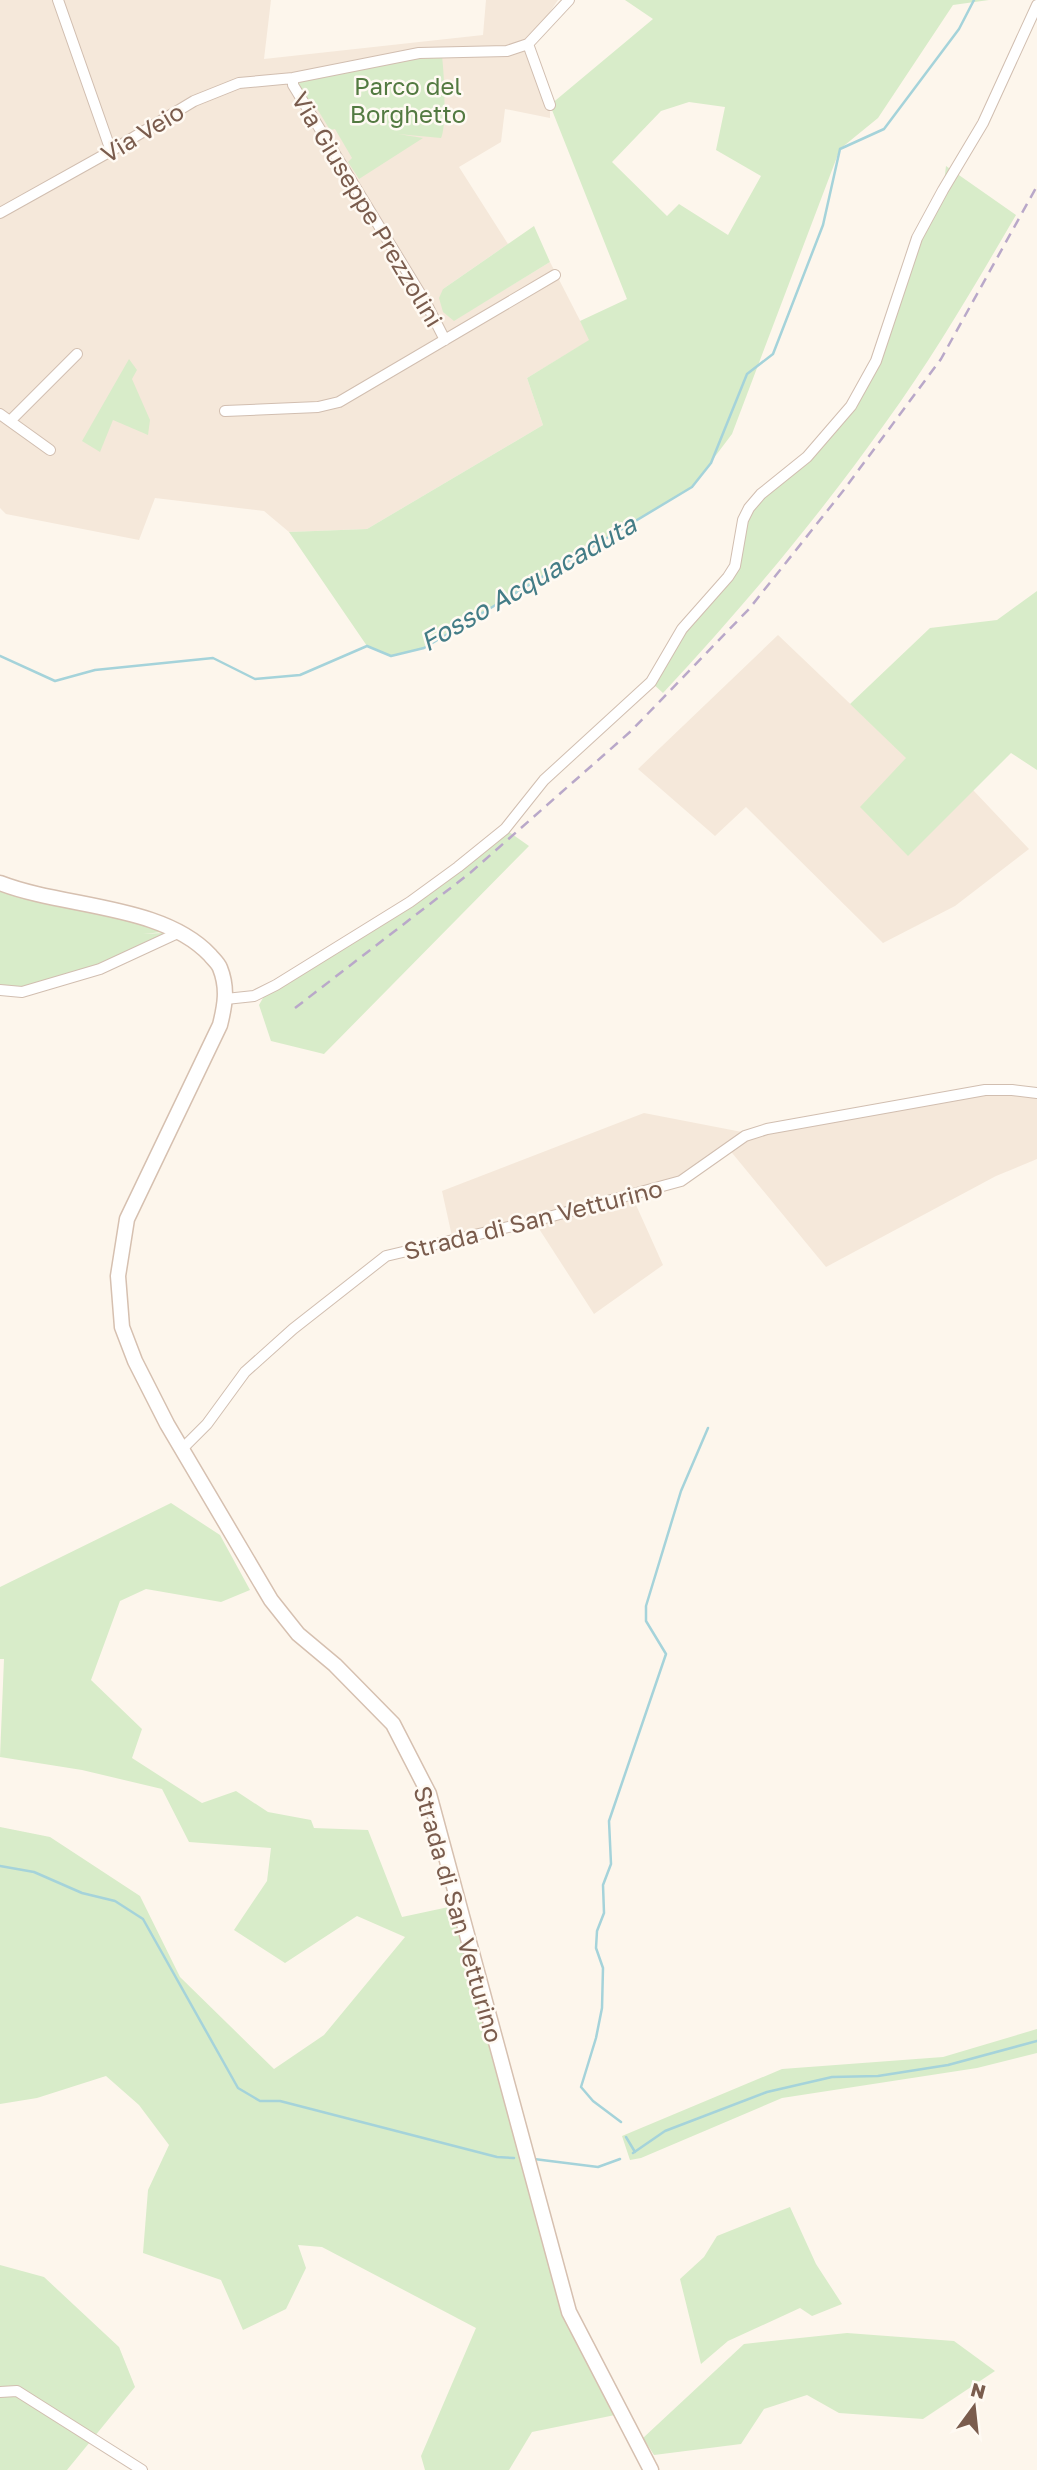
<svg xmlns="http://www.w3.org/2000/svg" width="1037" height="2470" viewBox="0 0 1037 2470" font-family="'Golos Text',sans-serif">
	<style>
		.residential { fill: #f5e8da }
		.green { fill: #d8ecc9; fill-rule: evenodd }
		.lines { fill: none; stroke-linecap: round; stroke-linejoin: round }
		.stream { stroke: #a5d3da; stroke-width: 2.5 }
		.street-casing { stroke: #d1beb0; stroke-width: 12 }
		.secondary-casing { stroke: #d6c0b0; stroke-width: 17 }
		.street { stroke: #fff; stroke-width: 10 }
		.secondary { stroke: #fff; stroke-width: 14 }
		.rail { stroke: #b9a8c9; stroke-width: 2.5; stroke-dasharray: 10 7; stroke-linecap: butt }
		.labels { text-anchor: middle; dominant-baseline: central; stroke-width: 5; stroke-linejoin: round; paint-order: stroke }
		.park-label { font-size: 24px; fill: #537a41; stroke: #fffaf3 }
		.street-label { font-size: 24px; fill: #7a5c4d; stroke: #fffaf3 }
		.water-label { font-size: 26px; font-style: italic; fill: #437c86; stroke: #fffaf3 }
	</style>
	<rect width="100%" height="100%" fill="#fdf6ec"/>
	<path class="residential" d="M0,0H271L264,59L483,35L486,0H558L528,44L550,105V118L505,109L501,142L459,167L508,244L443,289L454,320L550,262L590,340L527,378L543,425L367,529L289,532L264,511L155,498L139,540L6,514L0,508Z
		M778,635L907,758L861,807L908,855L973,790L1029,849L955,906L883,943L746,807L715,836L638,769Z
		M986,1088L1037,1092V1159L996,1176L826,1267L728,1148L681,1181L632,1196L663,1265L594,1314L534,1221L453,1241L442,1191L644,1113L742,1132Z"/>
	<path class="green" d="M625,0H989L953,5L878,118L840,149L732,434L692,487L424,648L391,656L367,646L289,532L367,529L543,425L527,378L589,340L580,321L627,299L550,105L653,19ZM689,102L725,107L716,150L761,176L728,235L679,204L667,216L612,162L661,111Z
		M442,56C444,72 447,126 441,138L398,134L423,138L359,179L348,162L352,158L335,129L330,130L313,102H305L296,79L418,57Z
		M946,166L1016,215C975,285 934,356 886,422C818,518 743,607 663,693L651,682L682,629L728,577L749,508L807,457L851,406L876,361L917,238L943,190Z
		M534,226L550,262L454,321L443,312L439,298L443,289Z
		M129,359L137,370L132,379L150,420L148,435L113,420L100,452L82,441Z
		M1037,591V770L1011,753L908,856L860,807L906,758L850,704L930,628L997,620Z
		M505,829L529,846L324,1054L271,1041L259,1005L268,989L410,902Z
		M0,883L172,931L143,934L181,932L100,969L22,992L0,990Z
		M171,1503L220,1535L250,1590L221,1602L146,1589L120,1601L91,1680L142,1729L132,1758L202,1803L236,1791L268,1812L311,1820L314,1828L368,1830L402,1917L458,1905L567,2307L620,2414L532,2432L509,2470H425L421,2456L476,2328L322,2247L298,2245L306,2268L286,2309L243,2330L221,2280L143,2253L148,2190L169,2145L139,2105L106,2076L37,2098L0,2104V1827L50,1837L140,1896L180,1977L274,2069L324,2035L405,1937L357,1916L285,1963L234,1930L267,1881L271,1848L189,1842L162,1789L82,1770L0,1757L4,1659H0V1587Z
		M1037,2029V2053L977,2068L782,2098L641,2158L630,2160L622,2136L782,2069L943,2057Z
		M790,2207L816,2264L842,2304L812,2316L800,2308L728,2341L701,2364L680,2279L704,2257L717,2236Z
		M0,2265L44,2277L119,2347L135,2387L67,2470H0Z
		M847,2333L954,2341L995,2371L923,2419L839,2413L807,2395L764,2409L741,2444L654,2455L643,2438L744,2344Z"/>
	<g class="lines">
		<path class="stream" d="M0,656L55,681L95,670L213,658L255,679L300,675L367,646L391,656L424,648L692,487L711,463L747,374L773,354L823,225L840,149L884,129L959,29L974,0
			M0,1866L34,1872L82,1893L115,1901L143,1919L238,2088L260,2101H280L497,2157L514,2158
			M621,2122L593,2101L581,2087L596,2038L602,2008L603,1968L596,1948L597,1931L604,1913L603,1885L611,1864L609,1821L666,1654L646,1621V1606L681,1491L708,1428
			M626,2137L635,2152
			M633,2153L665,2131L767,2092L832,2077L878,2076L948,2065L1037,2041
			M534,2159L598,2167L620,2159"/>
		<g class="street-casing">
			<path id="street" d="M58,0L111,151
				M528,44L550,105
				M293,78V85L426,303L445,340
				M0,213L111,151L194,101L239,83L293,78L419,53L507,51L528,44L569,0
				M225,411L318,407L339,402L555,275
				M0,414L50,450
				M10,421L77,354
				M0,990L22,992L100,969L180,932
				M226,999L254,996L276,985L410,902L458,867L505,829L544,780L651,682L682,629L728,577L735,566L743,520L749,508L761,494L807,457L851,406L876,361L917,238L943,190L983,123L1037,5
				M181,1450L207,1424L245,1372L293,1329L386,1256L534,1221L681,1181L745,1136L767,1129L985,1090H1012L1037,1093
				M0,2392L17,2391L142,2470"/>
		</g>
		<g class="secondary-casing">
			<path id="secondary" d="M0,883C64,908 162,904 210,955C213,959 218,963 220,968C228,988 225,1005 220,1025L127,1219L118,1276L122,1327L135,1361L167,1424L271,1600L298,1634L335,1665L393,1724L429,1794L569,2312L651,2470"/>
		</g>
		<use href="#street" class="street"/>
		<use href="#secondary" class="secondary"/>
		<path class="rail" d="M295,1008L470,873L631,731L749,609L843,491L941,359L1037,186"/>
	</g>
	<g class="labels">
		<g class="park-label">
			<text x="408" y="85">Parco del<tspan x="408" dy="28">Borghetto</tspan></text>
		</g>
		<g class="street-label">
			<text transform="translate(142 132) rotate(-31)">Via Veio</text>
			<text transform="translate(368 209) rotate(59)">Via Giuseppe Prezzolini</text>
			<text transform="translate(533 1219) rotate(-14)">Strada di San Vetturino</text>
			<text transform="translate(459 1914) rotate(74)">Strada di San Vetturino</text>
		</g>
		<g class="water-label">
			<text transform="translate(528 583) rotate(-30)">Fosso Acquacaduta</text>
		</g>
	</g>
	<g transform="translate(974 2407) rotate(15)" stroke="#fffaf3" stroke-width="5" paint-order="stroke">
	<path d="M0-5L12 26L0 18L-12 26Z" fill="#7a5c4d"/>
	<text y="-10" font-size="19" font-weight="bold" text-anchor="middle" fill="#7a5c4d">N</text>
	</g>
</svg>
